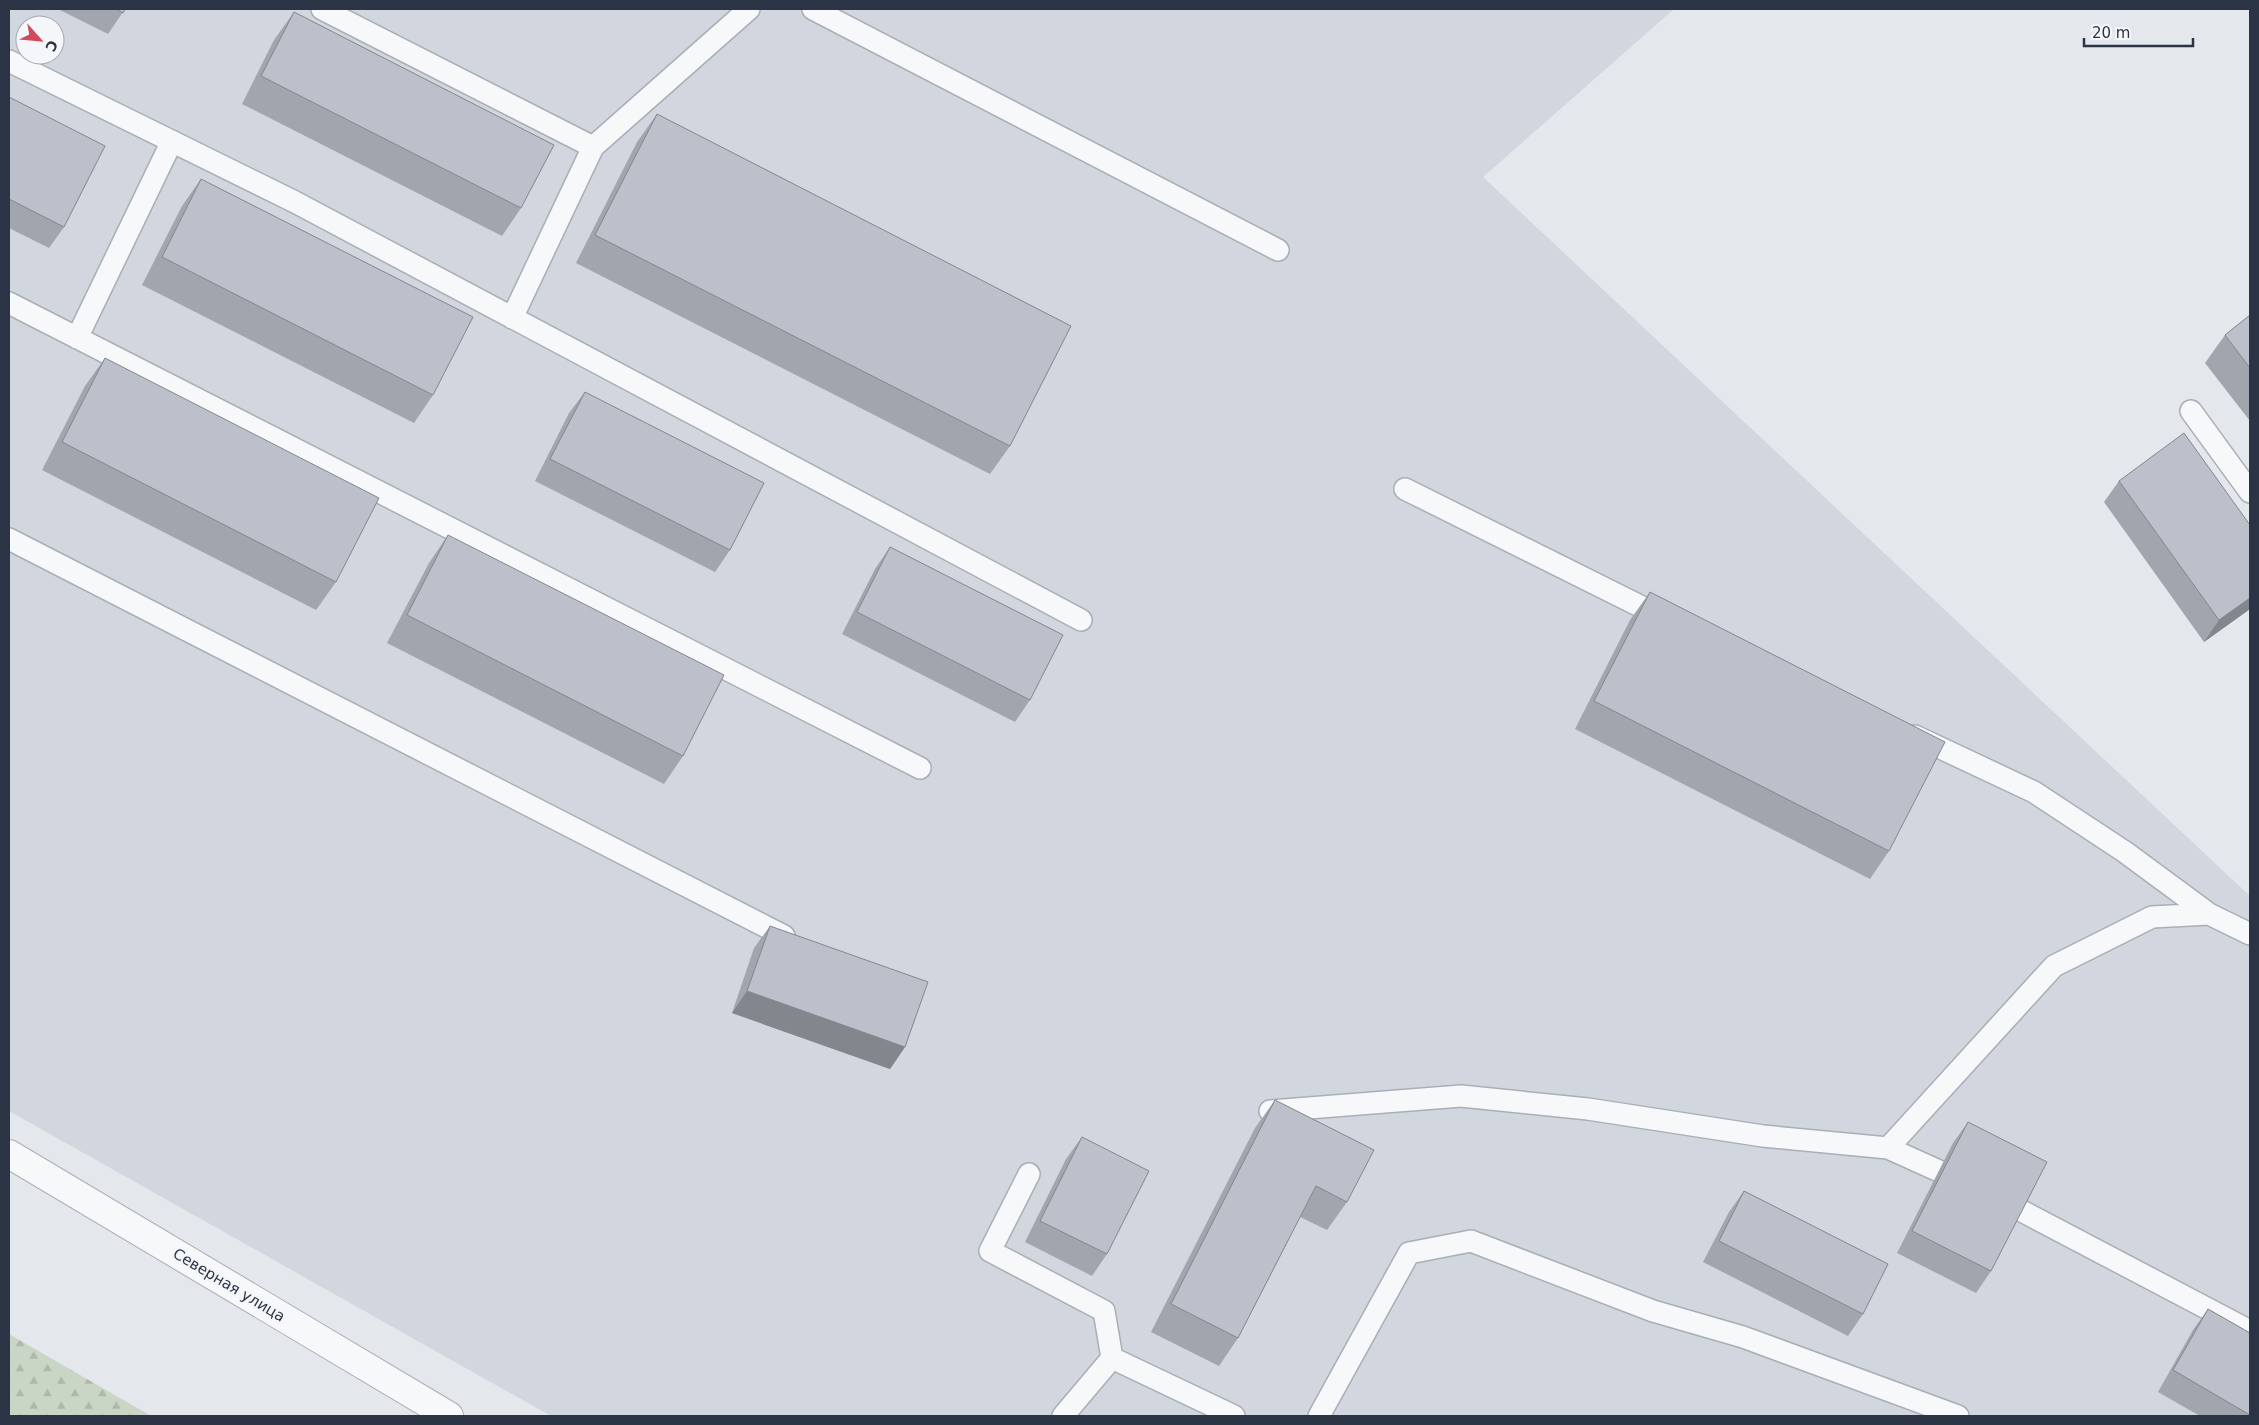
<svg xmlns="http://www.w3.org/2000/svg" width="2259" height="1425" viewBox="0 0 2259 1425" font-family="'DejaVu Sans',sans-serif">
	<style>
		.built { fill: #d2d6de; fill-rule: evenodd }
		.forest { fill: url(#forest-firs) }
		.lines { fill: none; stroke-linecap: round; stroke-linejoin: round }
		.service-casing { stroke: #a9aeb7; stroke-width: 24 }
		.minor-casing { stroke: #a9aeb7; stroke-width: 30 }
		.service { stroke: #f7f8fa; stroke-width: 21 }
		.minor { stroke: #f7f8fa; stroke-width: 28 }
		.wall { fill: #a1a5ae }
		.shaded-wall { fill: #83868d }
		.building { fill: #bbc0ca; stroke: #83868d }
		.labels { text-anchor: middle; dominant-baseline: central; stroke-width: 5; stroke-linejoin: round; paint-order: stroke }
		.street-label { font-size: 15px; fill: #2b3445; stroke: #f4f6f9 }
	</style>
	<defs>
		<pattern id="forest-firs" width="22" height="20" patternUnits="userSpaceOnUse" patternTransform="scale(1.25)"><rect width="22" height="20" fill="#c9d6c5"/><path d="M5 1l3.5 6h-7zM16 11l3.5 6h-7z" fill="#adb8ab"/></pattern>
	</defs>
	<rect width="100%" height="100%" fill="#e4e7ec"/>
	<path class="built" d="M9,9H1674L1483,177L2250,896V1416H551L9,1111ZM25,25H55V55H25Z"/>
	<path class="forest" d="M9,1334L151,1416H9Z"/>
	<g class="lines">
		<g class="service-casing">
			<path id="service" d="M322,9L593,147L749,9
				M813,9L1278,250
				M9,61L295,202L1081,620
				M9,303L920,768
				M512,318L593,147
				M77,338L172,141
				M2191,411L2250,492
				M1405,489L1666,619
				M9,539L784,936
				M1915,736L2034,792L2125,852L2209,914
				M1270,1111L1461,1096L1588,1109L1763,1136L1888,1148
				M1939,1171L1888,1148L2054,966L2152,917L2209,914L2250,934
				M1029,1174L990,1251L1104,1311L1112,1358
				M2018,1209L2250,1331
				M1063,1416L1112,1358L1234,1416
				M1319,1416L1409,1253L1471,1241L1653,1311L1743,1337L1958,1416"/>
		</g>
		<g class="minor-casing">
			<path id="minor" d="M9,1154L449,1416"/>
		</g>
		<use href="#service" class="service"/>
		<use href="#minor" class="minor"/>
	</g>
	<path class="wall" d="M58,9H125L108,34Z
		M294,12L521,208L502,236L242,104L274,40Z
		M9,97L64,227L49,248L9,228Z
		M657,114L1010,446L990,474L576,263L637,142Z
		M201,179L433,395L414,423L142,285L182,206Z
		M2250,315V421L2205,363L2225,335Z
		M105,358L336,582L316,610L42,470L85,386Z
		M585,392L730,550L715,572L535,481L569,413Z
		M2119,481L2250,525V609L2204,642L2104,502Z
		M448,535L683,756L664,784L387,643L429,563Z
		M890,547L1030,700L1015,722L842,634L875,569Z
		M1650,592L1889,851L1870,879L1575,729L1630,620Z
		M770,926L905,1047L890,1069L732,1013L754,948Z
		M1275,1100L1347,1202L1327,1230L1300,1217L1238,1338L1219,1366L1151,1332L1255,1128Z
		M1968,1122L1991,1271L1976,1293L1897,1253L1953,1143Z
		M1082,1137L1107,1254L1092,1276L1025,1242L1066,1159Z
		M1744,1191L1863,1314L1848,1336L1703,1262L1729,1212Z
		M2208,1309L2250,1333V1416H2200L2158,1392L2193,1330Z"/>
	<path class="shaded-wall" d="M2250,598V609L2204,642L2219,620Z
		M747,991L905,1047L890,1069L732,1013Z"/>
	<path class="building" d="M116,9H125L123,13Z
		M294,12L554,145L521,208L261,76Z
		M9,97L105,146L64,227L9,199Z
		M657,114L1071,326L1010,446L595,235Z
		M201,179L473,317L433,395L162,257Z
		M2250,315V368L2225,335Z
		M105,358L379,498L336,582L62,442Z
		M585,392L764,483L730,550L550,459Z
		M2184,433L2250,525V598L2219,620L2119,481Z
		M448,535L724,675L683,756L407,615Z
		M890,547L1063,635L1030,700L857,612Z
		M1650,592L1945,742L1889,851L1594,701Z
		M770,926L928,982L905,1047L747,991Z
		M1275,1100L1374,1150L1347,1202L1316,1186L1238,1338L1171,1304Z
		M1968,1122L2047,1162L1991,1271L1912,1231Z
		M1082,1137L1149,1171L1107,1254L1040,1221Z
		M1744,1191L1888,1264L1863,1314L1719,1241Z
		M2208,1309L2250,1333V1415L2173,1370Z"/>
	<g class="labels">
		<g class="street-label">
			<text transform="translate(229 1285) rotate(31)">Северная улица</text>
		</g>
	</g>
	<rect width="2259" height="1425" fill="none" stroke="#2b3445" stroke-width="20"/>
	<g transform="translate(40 40) rotate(117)"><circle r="24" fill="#f4f6f9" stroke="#a4a8b1"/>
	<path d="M0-4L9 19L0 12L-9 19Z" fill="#d1495b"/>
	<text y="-8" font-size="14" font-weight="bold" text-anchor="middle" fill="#2b3445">С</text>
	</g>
	<path d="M2084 38v8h109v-8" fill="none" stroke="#2b3445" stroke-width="2.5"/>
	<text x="2092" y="38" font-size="15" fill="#2b3445" stroke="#f4f6f9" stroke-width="4" paint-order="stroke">20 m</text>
</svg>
